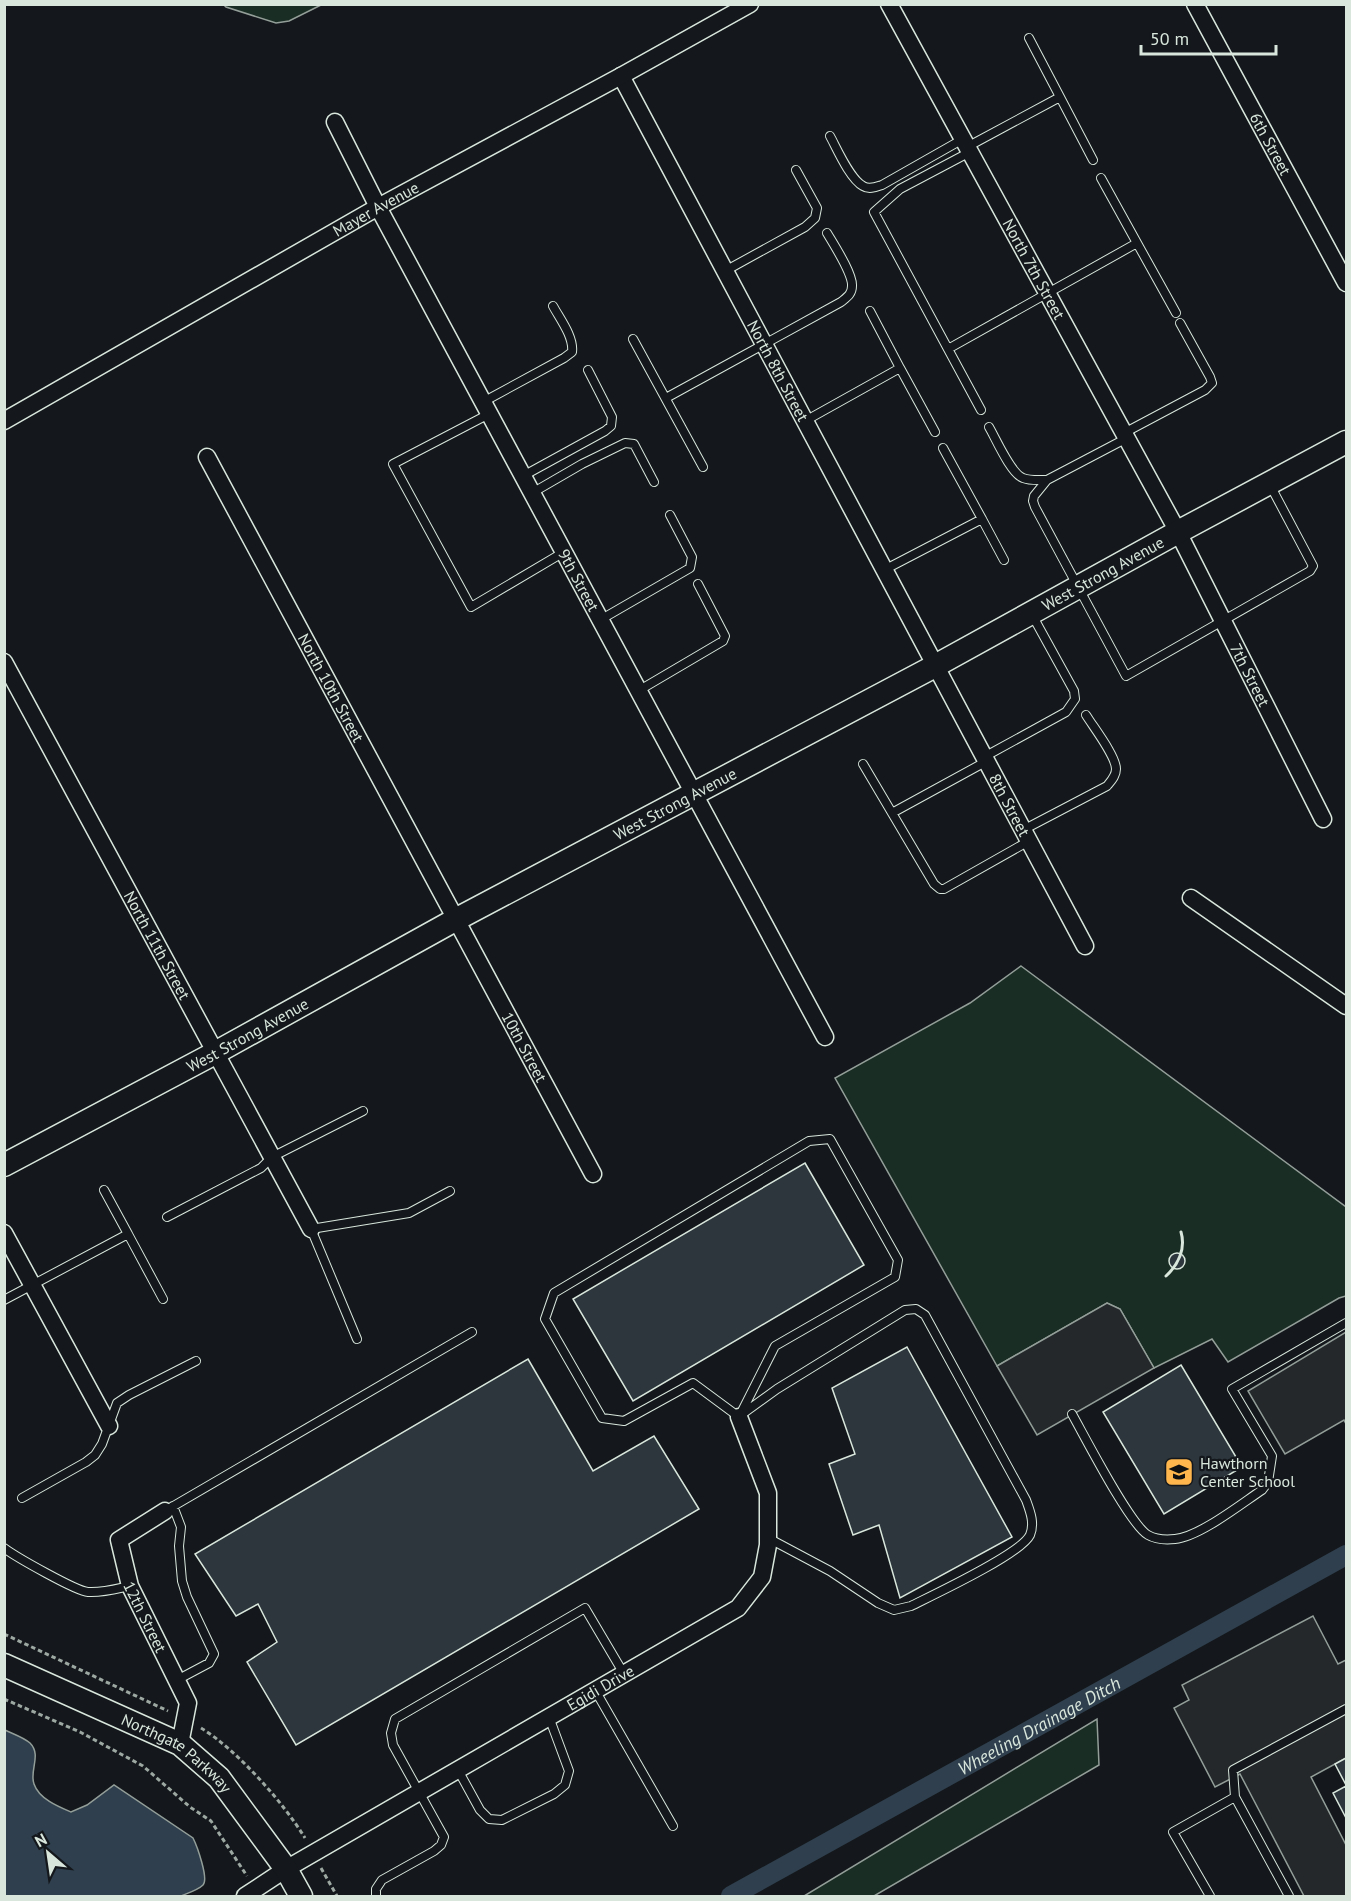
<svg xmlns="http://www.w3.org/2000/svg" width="1351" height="1901" viewBox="0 0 1351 1901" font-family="'PT Sans',sans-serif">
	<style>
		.green { fill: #1a2d24; stroke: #939e99; stroke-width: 1.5 }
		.parking { fill: #24282b; stroke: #939e99; stroke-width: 1.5 }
		.water { fill: #2f3f4d; stroke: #939e99; stroke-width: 1.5 }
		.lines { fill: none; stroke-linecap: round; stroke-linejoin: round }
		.canal { stroke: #2f3f4d; stroke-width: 20 }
		.building { fill: #2c363c; stroke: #d8e6dc; stroke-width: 1.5 }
		.lane-casing { stroke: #d8e6dc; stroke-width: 10 }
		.street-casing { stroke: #d8e6dc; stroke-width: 19 }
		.secondary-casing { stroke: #d8e6dc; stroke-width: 25 }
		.path { stroke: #9da8a2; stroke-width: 3; stroke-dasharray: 4.5 3; stroke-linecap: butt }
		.lane { stroke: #14181c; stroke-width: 8 }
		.street { stroke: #14181c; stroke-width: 16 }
		.secondary { stroke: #14181c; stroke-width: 22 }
		.wall { stroke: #d8e6dc; stroke-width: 3 }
		.labels { text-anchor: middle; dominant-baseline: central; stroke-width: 4.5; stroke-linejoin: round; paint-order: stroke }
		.street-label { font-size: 16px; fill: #d8e6dc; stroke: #14181c }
		.poi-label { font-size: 16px; fill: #d8e6dc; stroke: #14181c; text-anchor: start }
		.water-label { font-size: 18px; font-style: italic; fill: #d8e6dc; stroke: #14181c }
	</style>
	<rect width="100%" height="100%" fill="#14181c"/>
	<path class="green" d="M224,5H321L289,21L276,23L226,7Z
		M1021,966L1346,1207V1296L1339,1298L1228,1362L1212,1339L1154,1368L1120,1309L1107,1303L997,1366L835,1078L970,1003Z
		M1097,1719L1099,1765L874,1896H804Z"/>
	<path class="parking" d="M1107,1303L1120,1309L1154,1368L1037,1435L997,1366Z
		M1346,1332V1424L1344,1420L1285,1454L1248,1391Z
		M1313,1616L1338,1664L1346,1660V1758L1311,1777L1346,1845V1896H1304L1240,1774L1215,1787L1174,1708L1189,1700L1182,1685Z"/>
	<path class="water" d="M5,1730C13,1734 23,1737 30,1743C42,1755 29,1771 34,1784C39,1799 59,1807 71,1812L87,1805L114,1785L193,1838C197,1846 209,1879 203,1885C198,1890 188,1893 181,1896H5Z"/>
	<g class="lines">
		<path class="canal" id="s1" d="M731,1896L1346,1555"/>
	</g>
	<path class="building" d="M805,1163L864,1265L633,1401L573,1299Z
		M1169 1261a8 8 0 1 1 16 0a8 8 0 1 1-16 0Z
		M907,1347L1012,1537L900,1598L879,1525L853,1535L829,1464L855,1454L832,1388Z
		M528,1359L593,1471L654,1436L699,1509L296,1745L247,1662L277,1642L258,1604L236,1616L195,1554Z
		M1181,1365L1242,1467L1164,1514L1103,1412Z
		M1346,1758V1785L1335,1764Z
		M1346,1786V1818L1333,1793Z"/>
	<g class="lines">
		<g class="lane-casing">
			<path id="lane" d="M1029,38L1060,97
				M830,136C837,149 850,179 863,186C869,190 876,187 882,185L963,139
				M967,147L1060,97L1093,160
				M970,152L900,189L874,212L948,349L1137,243L1176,313
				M1101,178L1137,243
				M725,271L805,227L815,218L817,208L796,170
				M633,339L703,467
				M948,349L981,410
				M900,368L935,432
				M666,398L841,302C847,297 852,294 852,286C853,274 834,245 827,233
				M483,402L564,358L572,352C574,337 560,319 553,306
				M489,414L393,464L471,607L564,552
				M805,421L900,368L870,311
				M989,427C996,439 1011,474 1023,478C1030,481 1039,480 1047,480
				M1124,433L1205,390L1212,383L1210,377L1180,323
				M1127,438L1047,480L1034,496L1033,501L1035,507L1126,676L1310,571L1313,566L1270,485
				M943,448L982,519
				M523,476L605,431L611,426L612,417L588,370
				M532,493L582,464L625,443L634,444L654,482
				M884,570L982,519L1004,560
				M600,620L690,568L692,557L670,515
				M638,691L723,641L725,636L698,584
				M984,757L1066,712L1075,699L1074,691L1031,613
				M863,764L934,884L940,889H944L1029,841
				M892,813L987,761
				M1023,830L1107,786C1111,781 1116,776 1116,769C1116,756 1094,728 1086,715
				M830,1139L898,1260L895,1277L775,1346L739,1417L693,1383L624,1421L602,1418L545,1319L554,1293L809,1141Z
				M167,1217L261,1168L272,1157L363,1111
				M128,1234L163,1299
				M4,1300L128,1234L104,1190
				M357,1339L311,1229L409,1213L450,1191
				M1072,1414C1085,1437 1130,1525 1148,1535C1155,1539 1166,1540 1175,1539C1199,1537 1241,1504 1262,1490L1268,1482L1272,1456L1232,1389L1346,1323
				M741,1415L777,1389L905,1310L916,1309L925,1315L1026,1500C1030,1511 1035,1523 1030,1535C1021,1554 933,1595 911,1606L894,1610L878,1603L830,1571L768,1538
				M22,1498L86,1462L95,1455L102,1444L117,1403L129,1395L196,1361
				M173,1506L181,1527L179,1546L182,1581L187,1597L214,1654L209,1663L177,1680
				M165,1511L472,1332
				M4,1548C16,1557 76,1591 88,1592C103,1593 116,1589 130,1586
				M595,1690L673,1826
				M458,1770L480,1810L489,1819L502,1820L554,1794L565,1785L569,1771L549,1717
				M376,1896V1889L382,1880L434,1851L441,1845L444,1837L393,1745L391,1733L395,1719L585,1608L624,1674
				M1210,1896L1173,1832L1235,1797
				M1289,1896L1235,1797L1233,1770L1346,1709"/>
		</g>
		<g class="street-casing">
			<g id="street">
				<path id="s2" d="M889,4L1178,532L1323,819"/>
				<path id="s3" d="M1195,4L1346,283"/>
				<path id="s4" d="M621,76L1085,946"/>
				<path id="s5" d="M335,122L378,207L825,1037"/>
				<path id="s6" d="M4,421L378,207L621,76L750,4"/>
				<path id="s7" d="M207,457L593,1174"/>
				<path id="s8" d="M4,662L311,1229"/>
				<path d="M1191,898L1346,1006"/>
				<path d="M4,1233L109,1426"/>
				<path id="s9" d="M165,1511L119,1540L130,1586L188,1703L180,1744"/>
				<path id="s10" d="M245,1896L286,1869L738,1608L762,1577L768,1545V1493L739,1417"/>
			</g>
		</g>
		<g class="secondary-casing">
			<g id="secondary">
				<path id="s11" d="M4,1165L215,1053L455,920L935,666L1178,532L1346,442"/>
				<path id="s12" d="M4,1665L180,1744L219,1778L286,1869L301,1896"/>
			</g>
		</g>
		<path class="path" d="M4,1634L168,1711
			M4,1699L80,1732L143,1766L190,1807L211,1821L247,1876
			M201,1728C237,1750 283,1802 305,1838
			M321,1868L337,1896"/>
		<use href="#lane" class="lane"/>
		<use href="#street" class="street"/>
		<use href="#secondary" class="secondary"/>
		<path class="wall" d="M1166,1276C1178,1265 1186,1249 1181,1232"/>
	</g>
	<defs>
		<g id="school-square" transform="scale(1.5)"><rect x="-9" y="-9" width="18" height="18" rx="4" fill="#ffb74d" stroke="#14181c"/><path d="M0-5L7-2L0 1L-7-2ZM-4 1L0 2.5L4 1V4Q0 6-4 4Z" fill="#111"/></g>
	</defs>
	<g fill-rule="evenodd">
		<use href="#school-square" x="1179" y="1472"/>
	</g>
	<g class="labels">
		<g class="street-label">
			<text stroke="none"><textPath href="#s3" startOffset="159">6th Street</textPath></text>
			<text stroke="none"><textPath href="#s6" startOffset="428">Mayer Avenue</textPath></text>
			<text stroke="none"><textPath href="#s2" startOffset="302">North 7th Street</textPath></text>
			<text stroke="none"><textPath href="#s4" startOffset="334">North 8th Street</textPath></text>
			<text stroke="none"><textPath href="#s11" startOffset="1248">West Strong Avenue</textPath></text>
			<text stroke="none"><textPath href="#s5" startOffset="519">9th Street</textPath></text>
			<text stroke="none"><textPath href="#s2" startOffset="762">7th Street</textPath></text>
			<text stroke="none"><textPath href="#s7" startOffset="262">North 10th Street</textPath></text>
			<text stroke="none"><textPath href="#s11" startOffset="762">West Strong Avenue</textPath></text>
			<text stroke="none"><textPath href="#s4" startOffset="826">8th Street</textPath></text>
			<text stroke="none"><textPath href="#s8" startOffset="322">North 11th Street</textPath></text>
			<text stroke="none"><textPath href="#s11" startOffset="276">West Strong Avenue</textPath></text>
			<text stroke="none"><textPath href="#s7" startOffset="670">10th Street</textPath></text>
			<text stroke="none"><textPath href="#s9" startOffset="136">12th Street</textPath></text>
			<text stroke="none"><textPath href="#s10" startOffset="412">Egidi Drive</textPath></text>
			<text stroke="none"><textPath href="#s12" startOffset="195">Northgate Parkway</textPath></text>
		</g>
		<g class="poi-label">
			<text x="1200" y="1463">Hawthorn<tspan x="1200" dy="18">Center School</tspan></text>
		</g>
		<g class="water-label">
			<text stroke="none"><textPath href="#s1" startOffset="352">Wheeling Drainage Ditch</textPath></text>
		</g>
	</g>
	<rect width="1351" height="1901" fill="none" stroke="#d8e6dc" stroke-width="12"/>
	<g transform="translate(48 1853) rotate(331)" stroke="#14181c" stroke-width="4.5" paint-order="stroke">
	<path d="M0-4.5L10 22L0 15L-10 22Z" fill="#d8e6dc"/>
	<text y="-9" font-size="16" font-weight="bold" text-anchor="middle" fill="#d8e6dc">N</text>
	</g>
	<path d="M1141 45v9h135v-9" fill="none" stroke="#d8e6dc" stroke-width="3"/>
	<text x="1150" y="45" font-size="18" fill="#d8e6dc" stroke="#14181c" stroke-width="4.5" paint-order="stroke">50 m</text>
</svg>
